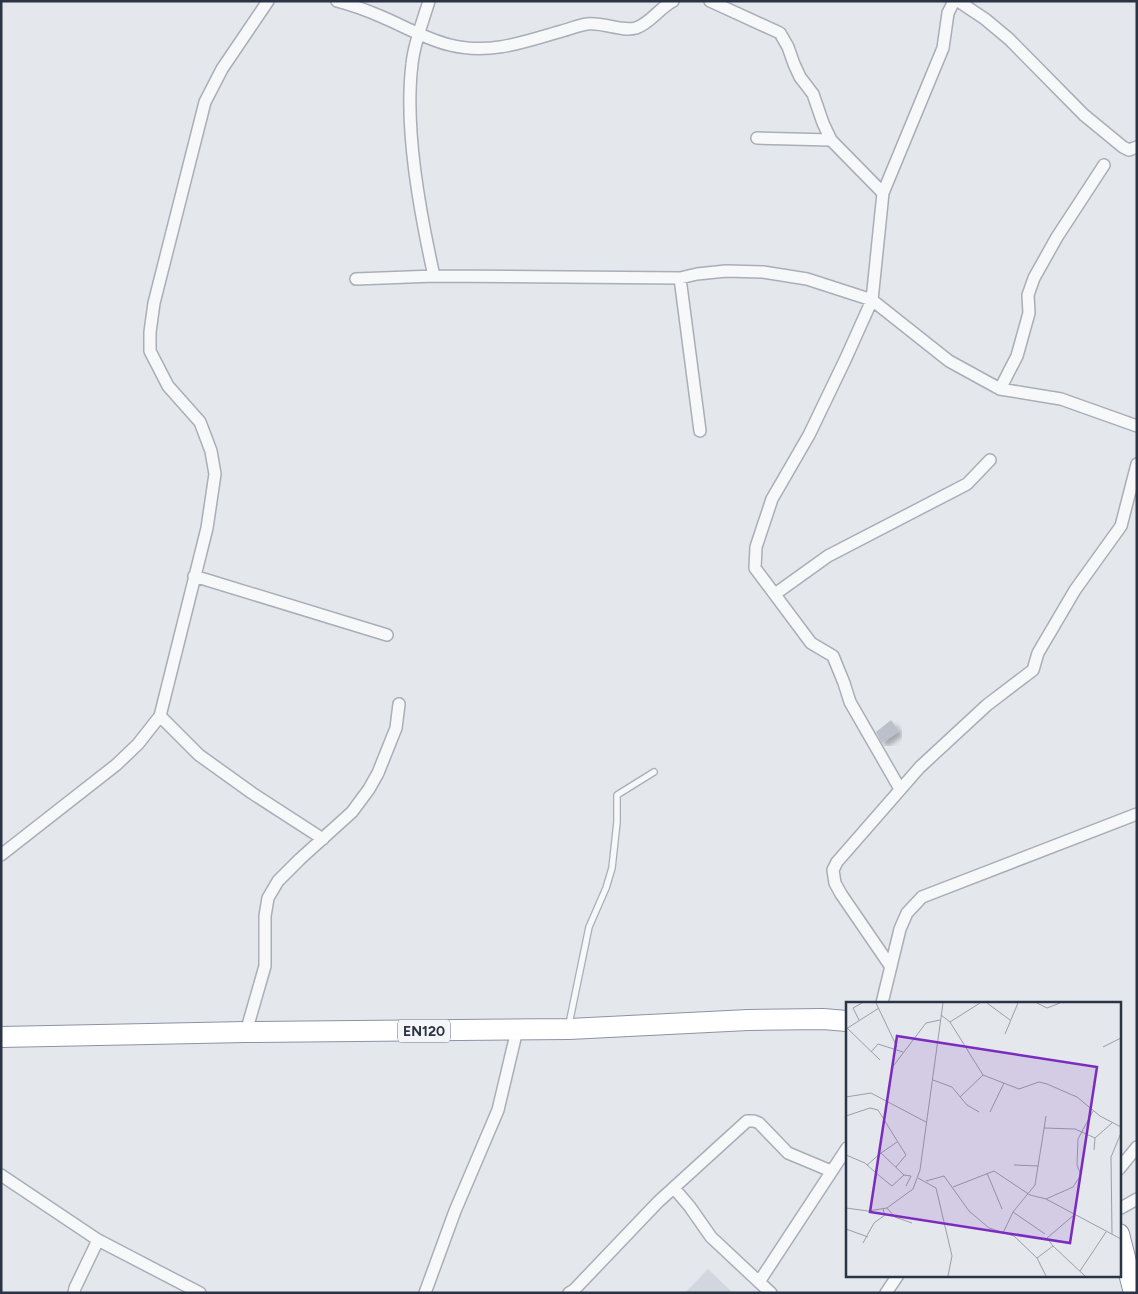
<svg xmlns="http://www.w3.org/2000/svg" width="1138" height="1294" viewBox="0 0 1138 1294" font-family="Figtree,sans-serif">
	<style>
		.built { fill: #d2d6de }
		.building { fill: #bbc0ca; filter: url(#shadow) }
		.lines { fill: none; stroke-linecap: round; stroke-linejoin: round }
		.service-casing { stroke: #a9aeb7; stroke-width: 8 }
		.minor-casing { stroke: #a9aeb7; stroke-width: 14 }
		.trunk-casing { stroke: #8b94a3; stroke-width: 22 }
		.service { stroke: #f7f8fa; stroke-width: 5.5 }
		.minor { stroke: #f7f8fa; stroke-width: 11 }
		.trunk { stroke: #fff; stroke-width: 20 }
		.labels { text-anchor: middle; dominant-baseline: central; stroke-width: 4.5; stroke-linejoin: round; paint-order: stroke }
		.shield { fill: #f4f6f9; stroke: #676e7b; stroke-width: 1 }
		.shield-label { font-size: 14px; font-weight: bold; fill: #2b3445 }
		.inset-road { fill: none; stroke: #9a9fa9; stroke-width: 1 }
		.view { fill: #7b2cbf; fill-opacity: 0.15; stroke: #7b2cbf; stroke-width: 2.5 }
		.inset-edge { fill: none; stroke: #2b3445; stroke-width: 2.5 }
	</style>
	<defs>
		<filter id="shadow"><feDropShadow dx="4.5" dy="4.5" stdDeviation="2.5" flood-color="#0004"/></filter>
	</defs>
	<rect width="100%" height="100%" fill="#e4e7ec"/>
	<path class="built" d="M708,1269L733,1293H685Z"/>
	<path class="building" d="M891,720L899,731L882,743L876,732Z"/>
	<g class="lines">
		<g class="service-casing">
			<path id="service" d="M569,1024L589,927L606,888L612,868L617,822V795L654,772"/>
		</g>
		<g class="minor-casing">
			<path id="minor" d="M337,1C352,5 366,10 380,16C404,26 425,39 450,45C490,55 524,42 562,31C570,29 579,25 587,24C604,22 621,32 636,28C651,23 659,8 673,1
				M429,1C423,21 414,43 412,64C404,128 420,213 434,276
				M710,1L780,33L788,47L794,64L800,77L813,94L823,123L831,140L883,193
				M958,1L985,19L1009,39L1084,115L1123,147L1129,150L1137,147
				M757,138L831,140
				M680,278L700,431
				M356,279L434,276L680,278L697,274L726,271L763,272L807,279L872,300L949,361L1000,389L1061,399L1137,426
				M1000,389L1017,356L1029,313L1028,295L1034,278L1057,237L1104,165
				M194,576L387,635
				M775,594L828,556L967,484L990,460
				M160,716L199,755L252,793L323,839
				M900,789L850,702L844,683L833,656L811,643L755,568L756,547L772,499L809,435L846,358L872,300L883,193L943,48L948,13L954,1
				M1,855L116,765L138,744L160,716L207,528L215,474L211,451L200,422L168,386L150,351V332L154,303L205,102L222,69L268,1
				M891,967L841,894L835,883L833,870L837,862L920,767L987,705L1033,670L1038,653L1075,590L1121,526L1137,464
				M882,1003L900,929L907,913L922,897L1137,814
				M246,1032L265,966V916L268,898L278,881L300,859L352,812L369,789L378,773L396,728L399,704
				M1119,1169L1137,1147
				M1,1175L98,1240L200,1293
				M674,1188L690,1207L711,1237L759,1282
				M1119,1209L1137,1199
				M74,1293L75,1288L98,1240
				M425,1293L455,1211L498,1110L517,1030
				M569,1293L574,1290L658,1202L747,1121H754L759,1123L788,1153L831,1171
				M771,1293L759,1282L847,1148
				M886,1293L898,1275"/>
		</g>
		<g class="trunk-casing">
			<path id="trunk" d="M1,1037L246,1032L569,1029L748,1020L823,1019L847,1021
				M1119,1234L1134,1293"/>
		</g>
		<use href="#service" class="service"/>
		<use href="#minor" class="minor"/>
		<use href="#trunk" class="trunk"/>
	</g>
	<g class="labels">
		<rect class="shield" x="398" y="1019.5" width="52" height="23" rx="4"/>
		<g class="shield-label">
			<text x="424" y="1031">EN120</text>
		</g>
	</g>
	<g transform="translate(846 1002)">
		<rect width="275" height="275" fill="#e4e7ec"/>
		<path class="inset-road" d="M30,1L51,45M141,1L164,18M191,1L201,6L214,1M95,13L104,20L137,73L173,87L193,80L201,82L231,95L254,114L275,125M13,18L7,6L16,1M104,20L134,1M1,26L34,58M0,27L33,6M159,32L172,1M257,45L275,36M25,50L32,42L57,50M45,67L80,21L94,18M87,78L106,85L121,103L133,110M0,95L25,91L80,120M114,95L137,73M144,110L158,81M0,114L24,106L32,108L60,153L50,165M198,126L229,127L249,136M248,148L249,136L266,121M35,151L51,140M0,153L19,161L21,163L36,176L46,184L58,173L35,151L21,163M168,163L192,164M141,171L156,207M58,173L65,174L60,184M72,176L90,186L106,254L102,274M80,179L98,174L123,209L143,226L168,234L191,256L200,274M107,185L148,169L184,193L200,197L275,237M200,197L227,185L235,173L231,163L232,137L247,109M0,206L22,209L41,206L67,187L74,168L97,1M41,206L49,215L66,221M167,210L199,232M0,227L22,235M157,231L167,210L189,183L200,114M266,232L265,155L275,131M17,241L28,221L39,213L37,207M207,244L201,236L228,213M191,256L207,244L239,274M234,269L260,230"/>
		<path class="view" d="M51,34L251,65L224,241L24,210Z"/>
		<rect width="275" height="275" class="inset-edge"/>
	</g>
	<rect width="1138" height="1294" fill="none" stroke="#2b3445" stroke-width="5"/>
</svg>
